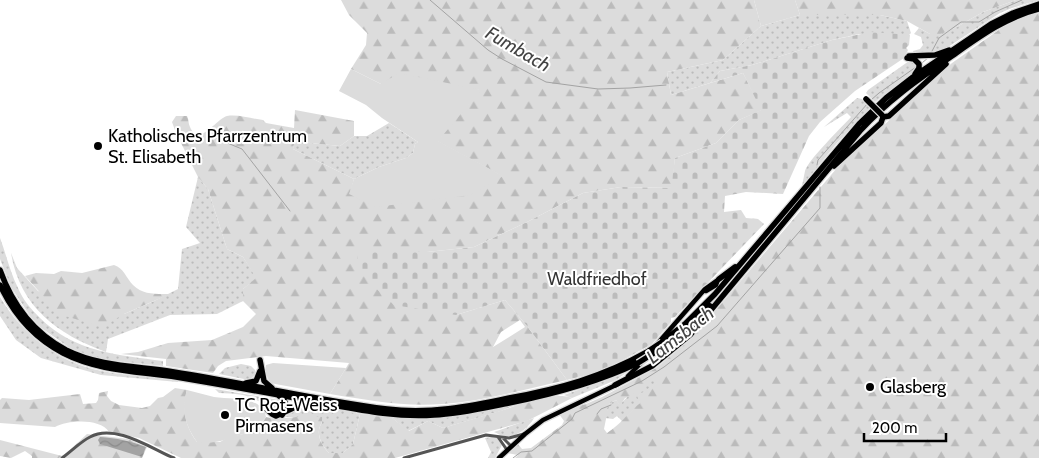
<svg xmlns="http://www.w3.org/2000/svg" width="1039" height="458" viewBox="0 0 1039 458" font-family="Cabin,sans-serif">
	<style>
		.grass { fill: url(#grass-dots) }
		.forest { fill: url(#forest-firs); fill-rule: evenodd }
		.cemetery { fill: url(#cemetery-stones) }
		.garden { fill: #dcdcdc }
		.water { fill: url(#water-waves) }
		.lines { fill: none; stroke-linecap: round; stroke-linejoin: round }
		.stream { stroke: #a3a3a3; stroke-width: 1 }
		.major-casing { stroke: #dbdbdb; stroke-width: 7 }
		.highway-casing { stroke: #dbdbdb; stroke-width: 8 }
		.minor { stroke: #555; stroke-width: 3 }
		.major { stroke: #000; stroke-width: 4.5 }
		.highway { stroke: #000; stroke-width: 5.5 }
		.highway-bridge-casing { stroke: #dbdbdb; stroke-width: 8; stroke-linecap: butt }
		.highway-bridge { stroke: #000; stroke-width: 5.5 }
		.poi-dot { fill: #000; stroke: #fff; stroke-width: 2 }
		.labels { text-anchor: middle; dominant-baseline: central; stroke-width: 4; stroke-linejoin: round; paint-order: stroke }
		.poi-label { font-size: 18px; fill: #000; stroke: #fff; text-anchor: start }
		.park-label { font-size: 18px; fill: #333; stroke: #fff }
		.water-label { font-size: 19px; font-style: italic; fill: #444; stroke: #fff }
	</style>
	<defs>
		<pattern id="grass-dots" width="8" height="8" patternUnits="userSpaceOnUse" patternTransform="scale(1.25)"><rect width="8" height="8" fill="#dcdcdc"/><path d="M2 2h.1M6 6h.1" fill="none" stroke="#bbb" stroke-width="1.8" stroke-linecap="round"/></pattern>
		<pattern id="forest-firs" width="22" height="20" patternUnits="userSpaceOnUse" patternTransform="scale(1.25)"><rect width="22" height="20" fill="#dcdcdc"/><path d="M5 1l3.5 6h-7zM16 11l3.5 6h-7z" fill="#bbb"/></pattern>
		<pattern id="cemetery-stones" width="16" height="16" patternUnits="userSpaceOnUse" patternTransform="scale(1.25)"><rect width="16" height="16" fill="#dcdcdc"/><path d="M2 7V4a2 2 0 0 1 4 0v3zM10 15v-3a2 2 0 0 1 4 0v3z" fill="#bbb"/></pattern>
		<pattern id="water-waves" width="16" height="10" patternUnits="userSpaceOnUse" patternTransform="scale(1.25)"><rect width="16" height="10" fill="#a3a3a3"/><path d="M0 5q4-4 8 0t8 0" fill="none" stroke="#8b8b8b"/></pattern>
	</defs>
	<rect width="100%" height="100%" fill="#fff"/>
	<path class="grass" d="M1016,0H1039L1012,8L1000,13L942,51L935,52L914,53L913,51L920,49L923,45L921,37L914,34L919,28L930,34L955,28L983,12Z
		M800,15H880L907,21L911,33L908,36L894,34H859L832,40L752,65L720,71L710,83L671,95L667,72L723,60L761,26Z
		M909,61L917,65L915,71L875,102L866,93L868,90Z
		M857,98L862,99L870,108L837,143L802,186C803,181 804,176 805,171C808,160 842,127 851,117L847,113L824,127Z
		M389,123L418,142L415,144L413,153L406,158L379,167L354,179L293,149L295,139L310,143L340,146L354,136H367Z
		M198,177L208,189L227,249L243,257L257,278L243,289V301L217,314L170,315L108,339L106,352C57,334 20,307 11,253L17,268L38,291L124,314L152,302L178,289L182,249L200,243L186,227Z
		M0,238C6,254 10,272 18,288C23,300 31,309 40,318C74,352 118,355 163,361V366L98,359L70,348L40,327L30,316L11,287L0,259Z
		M0,297C22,334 58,363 102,371C127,376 153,377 178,381V382L101,375L41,358L16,340L0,316Z
		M241,364L251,366L255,370L256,374L249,380L219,374L225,368Z
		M626,373L616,380L572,398L564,395Z
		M656,375L658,383L638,396L640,403L622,421L617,416L613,419L605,418L609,404L616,400L620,405C627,395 645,384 656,375Z
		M215,389L279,400L281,403H283L282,411L274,413C255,395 244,394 219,393Z
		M518,404L501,411L443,428L428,421L408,431L391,417C438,421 473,413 518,404Z
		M307,405H317L360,414L353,444L343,453H329C323,447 318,438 319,430C320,424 323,424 322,417H285L292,411Z
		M534,418C529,427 517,438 505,436C501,436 497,433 494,432Z
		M492,437L497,438L502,445L495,458H488L491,452L485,438Z"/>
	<path class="forest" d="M341,0H754L761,26L723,60L667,72L671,95L743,73L762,110L739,120L716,143L675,158L672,188L621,187L583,193L527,222L474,247L427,252L456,315L505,300L527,326L567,380C526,389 484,401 442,404C404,407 367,400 330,394L349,363L266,356L226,361L218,366L213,373L166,366V359L121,354L138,352L168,343L212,340L243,327L256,314L243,301V289L256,278L243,257L227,249L208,189L198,177L176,133L172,122L176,116H187C189,120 188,123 190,127C199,148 216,119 227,116C238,114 252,119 263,120L266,123L294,128L295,110L354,121V136L340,146L310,143L295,139L293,149L354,179L350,194L502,176L437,141L480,90L381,84L351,69L366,45L367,33L349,15ZM520,320L525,327L493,347L501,332Z
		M795,0H1016L983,12L955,28L938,35L930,34L907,21L880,15H800Z
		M1039,13V458H515L518,455L507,453L518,444L522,449L531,448L562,425L564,421L559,414L571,408L586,404L602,397L656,368L692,338L837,168L952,63L1003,27L1026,16ZM656,376L657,383L637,396L640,403C628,413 620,425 607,433L604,429L609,404L616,400L620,406L625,398L631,396Z
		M114,265C124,268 126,278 133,285C143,295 156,294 170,294L124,314L102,327L62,315L55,309L25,276L36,273L54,274L61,271L82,273Z
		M175,388L187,390C182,410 185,426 197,442H220L227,438L247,433C254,423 260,427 266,417L275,419L307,416L322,417C323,423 320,424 319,430C318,439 323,447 329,453H343L353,444L360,414L391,417L409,431L428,421L443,428C462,422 481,417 500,411C520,405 552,391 572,398L527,421L395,458H181L139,438L109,432C100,418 68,420 55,427L0,423V400L2,398L29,400L80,394L83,404L96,403L98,400L99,393L108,391L107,396L111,401L119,405L142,408L150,406L158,398L163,397Z
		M87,434L128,439L147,447L142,458H64L62,456L59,458H32V456L25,451L11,458L0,456V440L62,456L71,449Z"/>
	<path class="cemetery" d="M871,32L910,35L909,45L906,48L908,50L904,58L855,91L820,122L809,136L783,194L746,192L725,196L724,212L741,210L746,218L758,219L764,224L675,317L671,318V322L652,344L621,361L594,373L567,380L527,326L505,300L456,315L394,305L369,282L356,266L359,250L427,252L474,247L527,222L583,193L621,187L671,188L675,158L716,143L739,120L761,110L743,73L710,83L720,71L752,65L832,40Z"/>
	<path class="garden" d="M754,0H795L800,15L761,26Z
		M351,69L381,84L399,73L481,90L438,141L503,176L471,195L376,207L349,194L354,179L379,167L406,158L413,153L415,144L418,142L382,118L366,105L339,91Z
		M273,363L346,368L330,394L270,383L266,374V365Z
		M187,390C196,392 205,395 214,397C231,400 262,395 266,417C260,426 254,424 247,433C228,438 217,445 197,442C186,427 180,409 187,390Z"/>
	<path class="water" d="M100,437C117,438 130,441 146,447L142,457L100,444L98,440Z"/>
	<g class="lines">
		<path class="stream" d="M430,0L488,50L502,59L546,82L598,89L630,88L666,85
			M931,53L939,38L961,22H979L995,12L1022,0
			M922,63L929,57
			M871,100L879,93L916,67
			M215,138L242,149L290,211
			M817,165L818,160L868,103
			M597,414L601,409L611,405
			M513,458L521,452L532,451L572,419L575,413L642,381L664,367L717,326L820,208V187"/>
		<g class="major-casing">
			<path id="major" d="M706,291L716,285L718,280
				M658,343L705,289L719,279
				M628,376L644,360
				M499,458L525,434L543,420L618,384"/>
		</g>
		<g class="highway-casing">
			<path id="highway" d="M909,56L935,55L949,50
				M907,58L914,59L919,64V68L915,74
				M883,117L889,116L946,64
				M834,166L881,123L883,117
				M0,270C12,304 34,333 66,350C100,367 137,366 174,372C245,383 316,400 387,409C429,414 468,407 509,398C558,389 603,377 647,352
				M719,279L735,267
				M0,285C13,313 34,338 63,353C102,373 145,371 188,379C229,386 270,393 310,401C351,408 392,418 434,415C459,414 484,408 509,403C554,394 596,383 638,363
				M662,342L685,324L715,294L859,124L886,98L913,77L991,24L1013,13L1039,4
				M654,353L687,328L710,306
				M260,360L264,381L272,388
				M246,383L256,381L260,371
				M615,385L652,366L691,334L860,131C887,101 919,79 952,56C979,37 1006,17 1039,9
				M279,396C287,401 288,407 282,415
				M263,406L272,414L276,416L302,404L311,402"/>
		</g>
		<path class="minor" d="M498,437L507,450
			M503,438L511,446
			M62,458C72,451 80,442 90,437C115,423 152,449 174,458
			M404,458L486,435L509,438L524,434"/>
		<use href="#major" class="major"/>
		<use href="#highway" class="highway"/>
		<g class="highway-bridge-casing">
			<path id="highway-bridge" d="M866,99L882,115
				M647,352L662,342
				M638,363L654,353"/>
		</g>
		<use href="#highway-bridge" class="highway-bridge"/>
	</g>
	<g class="poi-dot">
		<circle cx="98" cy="146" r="5"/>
		<circle cx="870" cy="387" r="5"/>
		<circle cx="225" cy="415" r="5"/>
	</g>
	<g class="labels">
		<g class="poi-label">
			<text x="108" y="136">Katholisches Pfarrzentrum<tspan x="108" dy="21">St. Elisabeth</tspan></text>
			<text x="880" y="387">Glasberg</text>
			<text x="235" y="405">TC Rot-Weiss<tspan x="235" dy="21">Pirmasens</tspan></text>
		</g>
		<g class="park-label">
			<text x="597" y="279">Waldfriedhof</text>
		</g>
		<g class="water-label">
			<text transform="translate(518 49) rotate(30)">Fumbach</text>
			<text transform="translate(680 335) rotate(-38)">Lamsbach</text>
		</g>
	</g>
	<path d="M864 433v8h82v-8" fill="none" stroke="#000000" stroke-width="2.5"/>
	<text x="872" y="433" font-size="15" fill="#000000" stroke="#ffffff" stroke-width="4" paint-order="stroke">200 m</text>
</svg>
